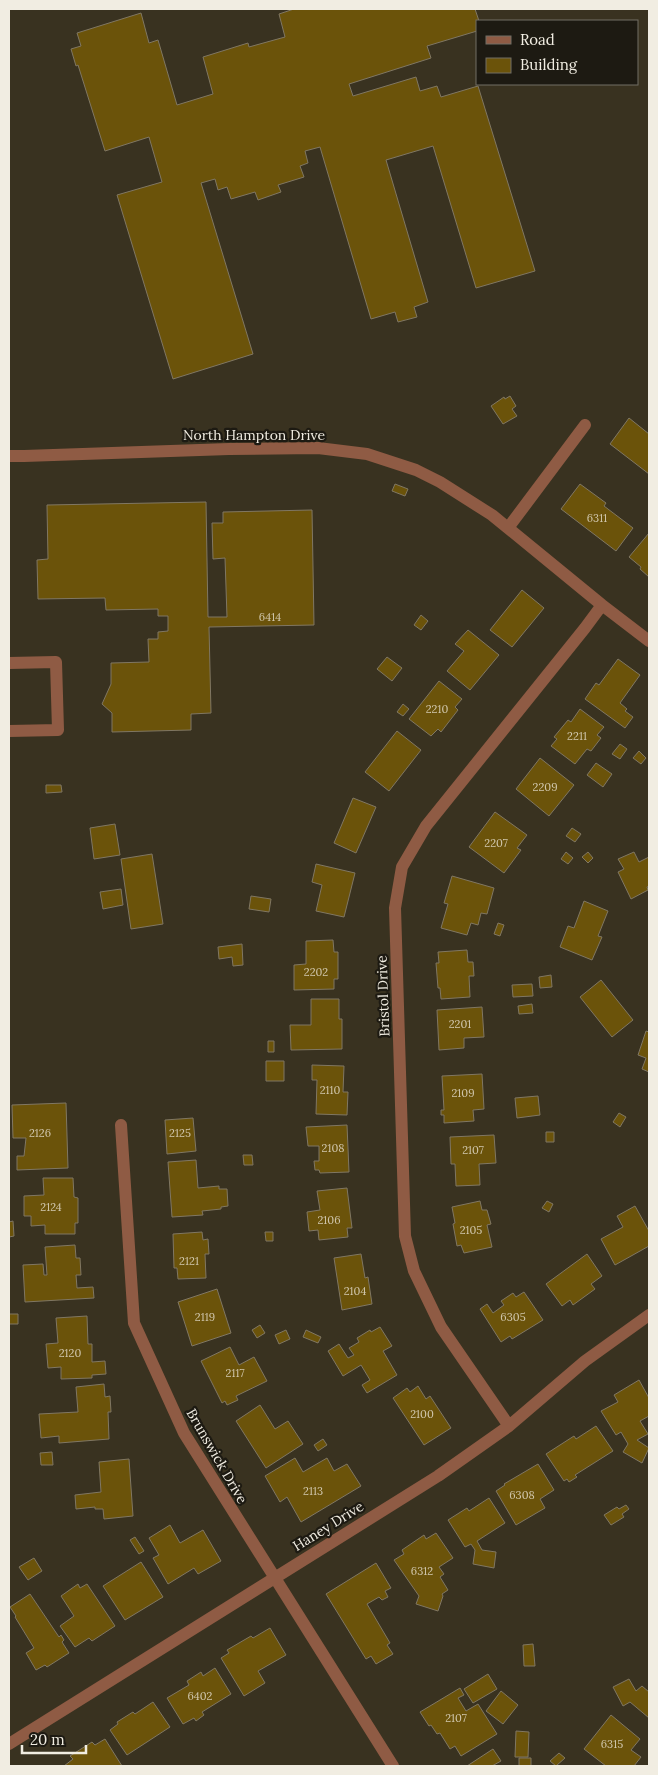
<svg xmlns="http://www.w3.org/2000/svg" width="658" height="1775" viewBox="0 0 658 1775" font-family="Lora,serif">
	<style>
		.building { fill: #6b530a; stroke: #807763 }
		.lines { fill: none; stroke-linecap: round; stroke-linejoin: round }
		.minor { stroke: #8f5b44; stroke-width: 12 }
		.labels { text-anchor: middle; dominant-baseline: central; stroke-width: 4.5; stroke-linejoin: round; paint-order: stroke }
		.number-label { font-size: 11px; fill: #d0c6ac }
		.street-label { font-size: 14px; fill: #f1ede2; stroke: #1d1a12 }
	</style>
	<rect width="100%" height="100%" fill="#393220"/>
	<path class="building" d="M294,9H475L479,21H477V31L427,46L431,58L349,84L353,96L416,77L420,91L437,86L441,97L478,86L535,271L476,288L433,146L386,160L428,302L414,307L417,317L398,322L395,312L371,319L320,147L305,151L308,163L300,166L304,177L278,185L281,192L258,200L255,192L231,199L227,187L218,190L215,179L201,183L253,354L173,379L117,195L162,182L149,137L105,151L78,65L76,66L71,49L81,46L77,33L141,13L149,43L158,40L177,105L213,94L203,57L248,43L249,47L285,37L279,14Z
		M510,396L516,406L512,409L517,416L503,424L491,406L504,397L505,399Z
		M629,418L649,434V474L610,444Z
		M395,484L408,489L405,496L392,491Z
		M580,484L606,503L604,506L633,528L616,551L561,509Z
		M206,502L208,617H227L225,558L213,559L212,523H223V512L312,510L314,625L209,627L211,713L191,714V730L112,732V713L102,704L111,684V663L149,662L148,639H158V632L168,631V616H158V609L106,610L105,598L38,599L37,560L48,559L47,505Z
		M649,533V577L640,569L641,567L629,557Z
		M522,590L544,608L512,647L490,630Z
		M421,615L428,621L421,630L414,625Z
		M468,630L499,655L470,690L447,671L464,651L455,644Z
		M387,657L402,668L392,681L377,669Z
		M618,659L640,675L620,703L627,709L625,711L633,717L625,728L585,699L596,683L599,685Z
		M439,681L462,699L455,707L458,710L441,732L438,729L431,736L409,719Z
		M403,704L409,709L403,716L397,712Z
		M580,709L604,727L597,735L601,738L591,751L587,749L575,764L551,746L557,739L554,737L568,720L571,722Z
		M397,731L421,750L389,791L365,772Z
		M620,744L627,749L620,759L612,754Z
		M639,751L646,758L641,764L633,758Z
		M540,758L574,785L549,816L516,789Z
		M596,763L612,774L603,787L587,775Z
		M46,785H61L62,792L46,793Z
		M353,798L376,807L356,853L334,843Z
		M495,812L527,835L517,848L521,850L504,873L469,847Z
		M115,824L120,855L94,859L90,828Z
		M572,828L581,834L575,842L566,836Z
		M566,852L573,858L568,864L561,859Z
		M588,852L593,858L588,863L582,857Z
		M634,852L639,862L649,857V886L647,887L648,890L631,899L618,872L624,869L618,859Z
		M152,854L163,924L131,929L121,859Z
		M316,864L355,873L344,917L316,911L322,885L312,882Z
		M452,876L494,888L487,914L481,913L478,925L471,923L467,935L441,928L448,904L444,903Z
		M121,889L123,905L103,909L100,892Z
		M251,896L271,899L269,912L249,909Z
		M584,901L608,911L598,936L602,937L592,960L560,947L568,926L574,928Z
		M498,923L504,925L500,936L494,934Z
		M333,940L334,952H338V979H334V989L294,990V965L306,964V941Z
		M242,944L243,965L233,966L232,957L219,959L218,947Z
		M467,950L468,962H473L474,976H469L470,997L441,999L440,988H438L436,963H439L438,952Z
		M551,975L552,987L540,988L539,977Z
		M601,980L633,1020L612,1037L580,997Z
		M532,984L533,996L513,997L512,985Z
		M311,999H339V1019H342V1049L291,1050L290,1025H311Z
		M532,1004L533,1013L519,1014L518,1006Z
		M482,1007L484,1037L464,1038V1048L439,1050L437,1010Z
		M646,1031L649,1032V1072L642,1069L646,1058L638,1055Z
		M268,1041H274V1052H268Z
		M266,1061H284V1081H266Z
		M312,1065L344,1066L343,1092H348L347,1115L316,1114L317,1080H312Z
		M482,1074L484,1109L473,1110L474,1121L444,1123V1115H441V1110H444L442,1076Z
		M538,1096L540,1115L517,1118L515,1098Z
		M66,1103L68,1168L17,1170V1156H24L26,1138H13L12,1105Z
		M619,1113L626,1117L620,1127L613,1122Z
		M193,1118L196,1151L167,1154L165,1120Z
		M347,1125L349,1172L320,1173L319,1170H315L314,1161H319V1146H308L306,1127Z
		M546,1132H554V1142H546Z
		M494,1135L496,1163L479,1164L480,1185L456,1186L455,1164H451L450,1137Z
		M243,1155H252L253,1165H244Z
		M196,1160L198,1188L219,1186V1189H227L228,1206L221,1207V1209L202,1211L203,1215L172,1217L168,1162Z
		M43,1178H73L74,1197L78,1198V1223H75V1234H45V1225L31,1226V1216H24V1196L44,1195Z
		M347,1188L352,1228H347L348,1237L319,1240L318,1230L309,1231L307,1212L320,1210L317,1191Z
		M480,1201L482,1210H487L491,1224L487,1225L492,1247L464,1253L461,1245L457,1246L453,1224L455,1223L452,1207Z
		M547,1201L553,1204L549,1212L542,1208Z
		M635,1206L649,1231V1246L615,1265L601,1239L623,1227L617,1216Z
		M13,1221L14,1236L9,1237V1222Z
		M202,1232L203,1240L208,1239L209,1254H205L206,1278L178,1279L177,1268H174L173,1234Z
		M265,1232H273V1241H266Z
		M75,1245L76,1258H80L81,1275H76L77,1288L93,1287L94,1298L25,1302L23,1265L43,1264L44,1275H47L45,1247Z
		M361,1254L365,1278L368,1277L372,1304L342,1310L334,1258Z
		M587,1254L602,1276L591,1284L595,1289L573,1305L570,1300L562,1306L546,1284Z
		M217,1289L231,1333L192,1346L178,1302Z
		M524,1292L543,1320L512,1339L510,1336L501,1342L480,1309L487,1304L493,1313L504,1305L501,1301L513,1293L516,1297Z
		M9,1314H18V1324H9Z
		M87,1316L88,1344H92V1362L105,1361L106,1374L92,1375V1378L61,1379V1367L48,1368L46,1344L58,1343L56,1318Z
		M260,1325L265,1333L257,1338L252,1330Z
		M380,1327L392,1346L383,1351L397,1375L367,1393L362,1385L370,1380L361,1365L343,1376L328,1351L339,1344L348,1358L354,1355L349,1348L359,1342L357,1338L370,1330L371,1332Z
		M286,1330L290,1339L279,1344L275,1335Z
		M306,1330L321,1337L318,1343L303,1337Z
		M230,1347L239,1365L254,1357L267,1381L236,1396L238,1400L227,1405L225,1401L222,1403L201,1361Z
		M639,1380L649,1398V1416L640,1421L648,1434L637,1440L649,1448L642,1463L623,1452L628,1444L621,1432L616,1435L601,1411L618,1402L614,1395Z
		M104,1384L105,1397L110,1396L111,1412H108L109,1439L59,1443V1436L41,1438L39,1414L78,1412L76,1387Z
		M418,1386L426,1399L430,1396L451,1428L424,1445L393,1398L407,1388L410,1392Z
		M260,1405L275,1429L288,1421L303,1444L266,1468L236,1421Z
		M596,1426L613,1451L575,1475L577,1477L569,1482L567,1479L564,1481L546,1454L574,1436L576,1439Z
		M323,1439L327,1445L318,1451L314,1445Z
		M52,1452L53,1465H41L40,1453Z
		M295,1458L303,1472L327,1458L334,1471L347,1464L361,1486L301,1522L287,1497L280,1502L265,1476Z
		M129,1459L133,1516L104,1519L103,1509H95V1507L76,1509L75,1495L101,1492L99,1462Z
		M538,1464L554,1490L540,1499L545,1508L516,1525L496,1491L505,1485L504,1484Z
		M489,1498L505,1523L477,1541L482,1550L496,1552L494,1568L473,1564L475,1550L471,1544L465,1547L448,1520L467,1508L469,1511Z
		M626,1505L629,1509L622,1514L624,1517L611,1525L604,1515L617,1507L619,1509Z
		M170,1525L180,1543L203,1530L221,1561L198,1574L194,1568L168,1584L153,1558L159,1555L149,1538Z
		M436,1533L453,1558L439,1567L444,1574L440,1577L448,1590L442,1594L443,1596L438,1611L416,1604L419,1596L394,1560L404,1554L402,1550L424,1535L426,1539Z
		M135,1537L144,1551L139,1554L130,1540Z
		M34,1558L42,1571L28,1580L19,1567Z
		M141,1562L163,1597L125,1620L103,1586Z
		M376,1563L391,1588L385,1591L388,1597L382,1600L379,1597L367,1604L390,1643L387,1645L393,1654L376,1664L371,1656L366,1659L326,1594Z
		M78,1584L80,1588L87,1584L115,1626L92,1641L89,1638L75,1647L60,1626L74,1616L61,1596Z
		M30,1594L59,1637L61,1635L64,1640L62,1642L69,1653L47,1667L45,1665L36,1670L26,1653L34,1648L15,1617L16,1616L10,1607Z
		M270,1628L286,1655L258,1671L265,1683L244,1696L221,1658L229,1653L227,1650L251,1636L253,1638Z
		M533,1644L535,1666H524L523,1645Z
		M215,1668L231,1694L202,1712L204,1715L196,1721L194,1718L183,1724L167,1698L189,1685L187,1681L201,1672L203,1676Z
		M488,1674L497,1689L473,1703L464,1689Z
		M629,1679L636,1691L642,1686L649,1692V1718L630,1702L623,1706L613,1687Z
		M460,1688L464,1695L458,1698L466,1711L478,1704L497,1734L461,1756L455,1746L450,1749L440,1733L437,1734L431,1725L429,1726L420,1712Z
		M501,1691L518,1705L503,1724L486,1711Z
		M153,1702L170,1727L127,1755L110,1730L118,1724L117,1722L133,1712L135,1714Z
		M611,1715L640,1739L631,1750L641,1757L634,1766H606L584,1749Z
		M516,1731L529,1732L528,1757H515Z
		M105,1739L122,1766H64L73,1759L70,1756L92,1742L95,1745Z
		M493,1749L501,1761L492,1766H467Z
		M559,1753L565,1758L556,1766L550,1761Z
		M519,1758H531V1766H519Z"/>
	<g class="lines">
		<path class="minor" d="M9,456H24L229,449L318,448L367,454L416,470L440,482L492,515L602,605L649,641
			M508,528L585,425
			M9,663L56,662L58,730L9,731
			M121,1125L134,1323L184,1433L393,1766
			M509,1426L441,1327L414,1271L405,1236L395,908L402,867L426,826L585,628L602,605
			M9,1744L438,1476L509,1426L585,1361L649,1315"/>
	</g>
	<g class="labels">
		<g class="number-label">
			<text x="597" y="518">6311</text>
			<text x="270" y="617">6414</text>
			<text x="437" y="709">2210</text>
			<text x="577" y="736">2211</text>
			<text x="545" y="787">2209</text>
			<text x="496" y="843">2207</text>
			<text x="316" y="972">2202</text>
			<text x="460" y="1024">2201</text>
			<text x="330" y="1090">2110</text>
			<text x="463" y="1093">2109</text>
			<text x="40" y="1133">2126</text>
			<text x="180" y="1133">2125</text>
			<text x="333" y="1148">2108</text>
			<text x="473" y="1150">2107</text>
			<text x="51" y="1207">2124</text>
			<text x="329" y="1220">2106</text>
			<text x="471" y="1230">2105</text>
			<text x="189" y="1261">2121</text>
			<text x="355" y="1291">2104</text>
			<text x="205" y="1317">2119</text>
			<text x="513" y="1317">6305</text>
			<text x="70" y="1353">2120</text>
			<text x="235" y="1373">2117</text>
			<text x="422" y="1414">2100</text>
			<text x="313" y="1491">2113</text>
			<text x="522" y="1495">6308</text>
			<text x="422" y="1571">6312</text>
			<text x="200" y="1696">6402</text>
			<text x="456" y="1718">2107</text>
			<text x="612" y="1744">6315</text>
		</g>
		<g class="street-label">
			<text x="254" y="435">North Hampton Drive</text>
			<text transform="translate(383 996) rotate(-92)">Bristol Drive</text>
			<text transform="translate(217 1456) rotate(60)">Brunswick Drive</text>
			<text transform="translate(328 1526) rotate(-32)">Haney Drive</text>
		</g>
	</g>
	<rect width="658" height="1775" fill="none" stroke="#f1ede2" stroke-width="20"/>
	<rect x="476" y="20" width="162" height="65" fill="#1d1a12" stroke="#726e65"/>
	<rect x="486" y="36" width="25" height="8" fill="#8f5b44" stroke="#726e65"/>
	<text x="520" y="45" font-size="15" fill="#f1ede2">Road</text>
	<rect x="486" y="58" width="25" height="15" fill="#6b530a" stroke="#726e65"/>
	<text x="520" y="70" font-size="15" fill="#f1ede2">Building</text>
	<path d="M22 1745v8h64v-8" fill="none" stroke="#f1ede2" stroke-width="2.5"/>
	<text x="30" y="1745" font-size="15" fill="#f1ede2" stroke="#1d1a12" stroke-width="4" paint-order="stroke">20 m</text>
</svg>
